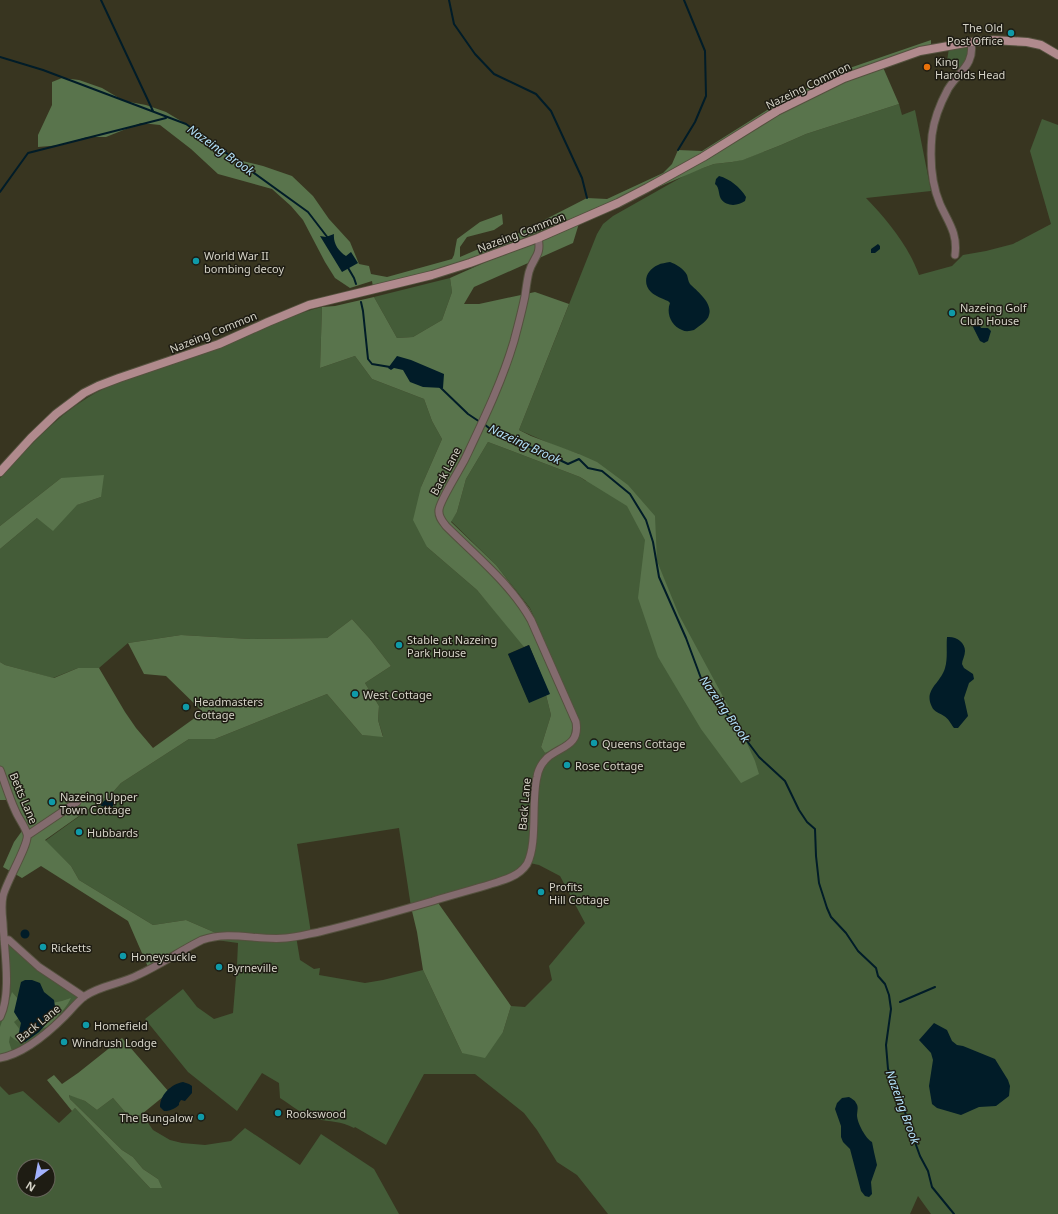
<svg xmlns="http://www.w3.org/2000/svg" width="1058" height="1214" viewBox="0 0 1058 1214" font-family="'Noto Sans',sans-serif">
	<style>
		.green { fill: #445c38; fill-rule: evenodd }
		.forest { fill: #59744c }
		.water { fill: #011c28 }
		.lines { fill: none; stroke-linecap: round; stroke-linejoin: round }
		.stream { stroke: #011c28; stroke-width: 2 }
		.street-casing { stroke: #54513e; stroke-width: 9 }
		.secondary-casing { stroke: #54513e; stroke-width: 10 }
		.street { stroke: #836b6e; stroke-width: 7 }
		.secondary { stroke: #b08a8d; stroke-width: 8 }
		.culture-dot { fill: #0f9aa8; stroke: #1e1c13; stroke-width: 1.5 }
		.food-dot { fill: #e8710a; stroke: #1e1c13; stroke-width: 1.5 }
		.labels { text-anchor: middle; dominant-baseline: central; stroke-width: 3; stroke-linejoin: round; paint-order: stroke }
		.poi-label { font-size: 11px; fill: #d5d3c7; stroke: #1e1c13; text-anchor: start }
		.street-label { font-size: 11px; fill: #d5d3c7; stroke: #1e1c13 }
		.water-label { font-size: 12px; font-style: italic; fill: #b2e1f9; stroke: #1e1c13 }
	</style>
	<rect width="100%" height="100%" fill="#383520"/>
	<path class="green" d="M964,46L967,48L970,54L957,75L956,63L947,61L949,48Z
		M899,104L902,115L915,110L931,191L866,198C888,221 908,245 919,275L952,266L963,255L986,251L1013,244L1051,224L1030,151L1042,119L1058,125V1214H931L918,1196L910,1214H608L577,1175L557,1162L537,1130L524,1113L475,1074H424L386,1145L355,1127L354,1128C341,1121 330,1122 317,1119C304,1116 291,1105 280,1098L279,1083L262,1073L237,1111L188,1072L145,1019L183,989L197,1007L214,1019L233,1013L237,965L238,943L216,940V933L186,920L153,925L79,880L71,866L45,841L113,792L121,783L189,739H215L327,694L362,735L383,736L378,720L379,706L365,683L391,666L370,639L352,619L327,638L250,639L181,635L128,643L99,668H78L53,678L5,665L0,662V549L37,518L101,497L61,478L0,526V478C27,449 53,419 87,398C108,385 131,377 154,369C179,360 203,351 228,342C260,331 290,315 322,307L320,368L355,356L372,379L424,399L432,421L442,439L421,487L427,547L477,590L522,643L524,647L508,654L529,702L546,695L551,715L541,747L545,753L580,723L530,608L496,565L451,521L457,512L466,479L488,442L580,477L586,481L579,454L558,447L519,430L597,234L603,224L613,216L689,173L714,164L732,162L745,159L781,145L806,134ZM399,828L411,907L517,872L525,862L539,865L560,876L585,923L549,966L552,980L525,1007L511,1006L503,1032L462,1053L423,970L383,980L365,983L319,975L320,968L314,969L300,960L296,936L311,933L297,844Z
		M450,278L452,292L442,320L413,337L397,338L374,297Z
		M4,933L44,968L89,997L64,1020L0,1061V1016L3,1009Z
		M0,1086L9,1095L23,1091L59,1123L75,1108L150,1188L158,1179L143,1169L133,1157L122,1150L70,1099L69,1094L85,1101L97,1110L113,1098L131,1119L142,1114L153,1130L170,1140L182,1143L205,1145L231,1141L245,1128L300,1165L321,1134L374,1169L399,1214H0ZM24,1166H48V1190H24Z"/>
	<path class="forest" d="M931,40V46L882,65L899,104L806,134L781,145L743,160L732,162L714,164L703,168L595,214L554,226L461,263L406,279L373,287L372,281L350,288L335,278L325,262L303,220L291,206L272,189L218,174L191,149L160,125L141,123L106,137H87L62,145L38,147V135L52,105V82L62,78L79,80L102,88L124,101L146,105L166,112L186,124L209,145L238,160L263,166L292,176L313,196L329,219L350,242L359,264L369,266L371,274L387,277L452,259L454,255L457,239L480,222L502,214L503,224L494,230L467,237L460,247V257L497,241L517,234L587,198L607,199L663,173L672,164L678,150L702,151L772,107L838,72Z
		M580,220L573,243L474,287L464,304H479L535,292L569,304L519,430L531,436L579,454L597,462L628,485L655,516L657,561L679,615L740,728L755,761L759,774L741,783L701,729L658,657L638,598L645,540L627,506L580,477L488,442L466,479L457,512L451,522L496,565L530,609L580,723L572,729C571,745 557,748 545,753L541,747L551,715L546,695L549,694L529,645L524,647L477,590L427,547L413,520L421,487L442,439L432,421L424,399L372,379L355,356L320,368L322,307L335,306L374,297L397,338L413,337L442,320L452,292L450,278Z
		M104,475L101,497L77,505L53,531L37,518L0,549V526L61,478Z
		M352,619L370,639L391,666L365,683L379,706L378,720L383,737L362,735L327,694L215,739H189L121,783L113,792L45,840L71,866L79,880L153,925L186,920L216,933L190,942L148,967L128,921L41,866L22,878L3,867L14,842L27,824L14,800H0V662L5,665L54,678L78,668H99L125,712L136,728L153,748L203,712L166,676L144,674L128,643L181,635L250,639L327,638Z
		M436,900L511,1006L503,1032L485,1058L462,1053L423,970L417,932L411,907Z
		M12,992L18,999L21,1016L14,1022L25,1036L21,1044L10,1036L9,1042L12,1051L0,1056V1027Z
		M71,998C66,1009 56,1017 49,1027L42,1028L52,1003L62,1001Z
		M122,1038L169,1092L142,1114L131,1119L113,1098L97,1110L85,1101L69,1095L70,1099L122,1150L133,1157L143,1169L158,1179L162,1188H150L75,1108L72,1111L47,1080L54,1075L62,1084L78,1073Z"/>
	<path class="water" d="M719,176C730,179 740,187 746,197L745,201C738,206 727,207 721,199C718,194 720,188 715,184L716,179Z
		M334,234C333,243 338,251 346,256L351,252L358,263L342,272L320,236L326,237Z
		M878,244L880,246V249L875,253H871V249Z
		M670,262C676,264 684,269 687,275C688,278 688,281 690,284C697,291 713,303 709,315C708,321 699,326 694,330C690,331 686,332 682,330C671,326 666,313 670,303L668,301C663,299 655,296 651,292C642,283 646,270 658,265C661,263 666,263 670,262Z
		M978,322L981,328H988L991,331L988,341L984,343L980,341L973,327L974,323Z
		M397,356L411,360L444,374L443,388L423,387L410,382L403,370L394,368L391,370L388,368Z
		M947,637C956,636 965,642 965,651C965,656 962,660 962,664L964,668L973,674L974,679L969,683L964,698L968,716L958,728H954C951,724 948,718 944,716C940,713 934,712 932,707C923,690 941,683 945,668C948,658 946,647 947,637Z
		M529,645L550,694L529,703L508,654Z
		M106,799L113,800V806L110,810L100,805Z
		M20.5 934a4.5 4.5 0 1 1 9 0a4.5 4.5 0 1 1-9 0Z
		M25,980H32L40,983L44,992L54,1000L56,1013L39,1032L25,1042L18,1037L21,1023L14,1012L21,982Z
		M934,1023L947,1030L952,1041L957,1045L963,1046L995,1059L1008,1080L1010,1086L1009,1096L996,1106L979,1107L961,1115L937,1108L932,1104L929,1086L933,1060L931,1053L919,1040Z
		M183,1082L189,1084L192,1086V1093L185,1101L181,1100L179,1103V1105C174,1109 170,1111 164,1111L160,1107C160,1095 171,1084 183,1082Z
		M849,1097C852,1099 855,1100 856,1103C859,1107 857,1111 857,1115C857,1123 866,1139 872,1142L874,1152L877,1165L871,1182L872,1194L869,1197L865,1196L861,1191L850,1149L843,1142L841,1137V1126L835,1109L837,1103L842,1098Z"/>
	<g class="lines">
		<path class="stream" d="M101,0L153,111
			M449,0L454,24L475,54L494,74L536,94L551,111L582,178L587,198
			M0,57L43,70L186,124L308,212L328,238
			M678,150L695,122L706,96L705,51L684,0
			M0,192L28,153L166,118
			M347,266L354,278L356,284
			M361,302L363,311L368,359L372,364L390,367
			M440,387L468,414L480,422
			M484,424L489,428L500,430L512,441L541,451L568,464L579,459L588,468L602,471L630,494L646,520L653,542L659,577L686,638L702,681L759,757L785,781L799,810L807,822L815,829L816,856L819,883L827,908L831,917L846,933L858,951L876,968L878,976L885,984L889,995L891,1009L886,1045L888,1069L900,1093L908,1123L920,1156L928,1171L932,1187L954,1214
			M900,1002L935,987"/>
		<g class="street-casing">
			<path id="street" d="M955,255C958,233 948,222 940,204C931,183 930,157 932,135C934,119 941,102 948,89C959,71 975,65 971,42
				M0,770C5,783 9,797 15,810C18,818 25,826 27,834C30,843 6,882 3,896C1,905 2,914 3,923C4,950 12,993 0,1017
				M28,835L77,802
				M4,939L9,940L39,967L84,997
				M0,1058C23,1054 49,1032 65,1016C72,1009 77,1002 85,996C101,985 121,984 138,975C160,965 180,951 202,940C230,930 258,941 286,938C297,937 308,934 319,932C357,923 395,912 433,901C452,895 472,890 491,884C498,882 505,880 511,877C518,874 523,870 527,864C538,843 531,802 537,777C538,770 542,763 547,758C561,746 580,746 576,722L531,620C510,583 476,556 446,526C443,522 438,517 439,510C439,502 460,469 465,459C483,421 502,382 514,341C518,326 522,311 525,296C526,289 527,280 529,272C533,257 542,256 538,238"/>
		</g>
		<g class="secondary-casing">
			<path id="secondary" d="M0,472L31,438L56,414L84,393L98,386L119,378L219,344L268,322L309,305L432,275L470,263L538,238L618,203L647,188L703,157L777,111L844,78L920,51L971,42L992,40L1027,42L1041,45L1058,55"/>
		</g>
		<use href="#street" class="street"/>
		<use href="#secondary" class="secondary"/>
	</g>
	<g class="culture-dot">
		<circle cx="1011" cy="33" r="4"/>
		<circle cx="196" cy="261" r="4"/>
		<circle cx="952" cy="313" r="4"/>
		<circle cx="399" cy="645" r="4"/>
		<circle cx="355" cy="694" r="4"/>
		<circle cx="186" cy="707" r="4"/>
		<circle cx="594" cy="743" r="4"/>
		<circle cx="567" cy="765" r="4"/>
		<circle cx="52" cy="802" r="4"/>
		<circle cx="79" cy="832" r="4"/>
		<circle cx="541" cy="892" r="4"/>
		<circle cx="43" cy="947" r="4"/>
		<circle cx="123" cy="956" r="4"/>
		<circle cx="219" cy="967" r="4"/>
		<circle cx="86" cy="1025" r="4"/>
		<circle cx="64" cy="1042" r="4"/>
		<circle cx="278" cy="1113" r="4"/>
		<circle cx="201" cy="1117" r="4"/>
	</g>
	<circle class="food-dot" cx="927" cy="67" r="4"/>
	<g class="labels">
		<g class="poi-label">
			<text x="1003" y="27" text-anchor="end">The Old<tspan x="1003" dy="13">Post Office</tspan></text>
			<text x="935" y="61">King<tspan x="935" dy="13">Harolds Head</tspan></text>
			<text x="204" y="255">World War II<tspan x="204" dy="13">bombing decoy</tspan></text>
			<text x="960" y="307">Nazeing Golf<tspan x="960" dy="13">Club House</tspan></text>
			<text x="407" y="639">Stable at Nazeing<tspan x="407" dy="13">Park House</tspan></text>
			<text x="363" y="694">West Cottage</text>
			<text x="194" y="701">Headmasters<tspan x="194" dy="13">Cottage</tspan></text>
			<text x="602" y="743">Queens Cottage</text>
			<text x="575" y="765">Rose Cottage</text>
			<text x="60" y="796">Nazeing Upper<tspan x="60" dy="13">Town Cottage</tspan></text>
			<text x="87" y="832">Hubbards</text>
			<text x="549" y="886">Profits<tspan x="549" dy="13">Hill Cottage</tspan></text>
			<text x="51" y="947">Ricketts</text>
			<text x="131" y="956">Honeysuckle</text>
			<text x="227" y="967">Byrneville</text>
			<text x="94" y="1025">Homefield</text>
			<text x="72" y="1042">Windrush Lodge</text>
			<text x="286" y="1113">Rookswood</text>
			<text x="193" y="1117" text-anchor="end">The Bungalow</text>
		</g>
		<g class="street-label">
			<text transform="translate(808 85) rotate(-26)">Nazeing Common</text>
			<text transform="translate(521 232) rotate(-21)">Nazeing Common</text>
			<text transform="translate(213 332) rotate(-22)">Nazeing Common</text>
			<text transform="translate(445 471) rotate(-62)">Back Lane</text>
			<text transform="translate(24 798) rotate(67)">Betts Lane</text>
			<text transform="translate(524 804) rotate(-85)">Back Lane</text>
			<text transform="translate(38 1023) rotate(-39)">Back Lane</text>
		</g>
		<g class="water-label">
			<text transform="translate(221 150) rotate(35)">Nazeing Brook</text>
			<text transform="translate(525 444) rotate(25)">Nazeing Brook</text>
			<text transform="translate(725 709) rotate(55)">Nazeing Brook</text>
			<text transform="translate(903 1107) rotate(70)">Nazeing Brook</text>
		</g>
	</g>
	<g transform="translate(36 1178) rotate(212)"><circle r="19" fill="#1e1c13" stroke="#67655b"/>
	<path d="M0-3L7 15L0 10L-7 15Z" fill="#a2b2fd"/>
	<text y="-6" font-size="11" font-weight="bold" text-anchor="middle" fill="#d5d3c7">N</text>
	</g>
</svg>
